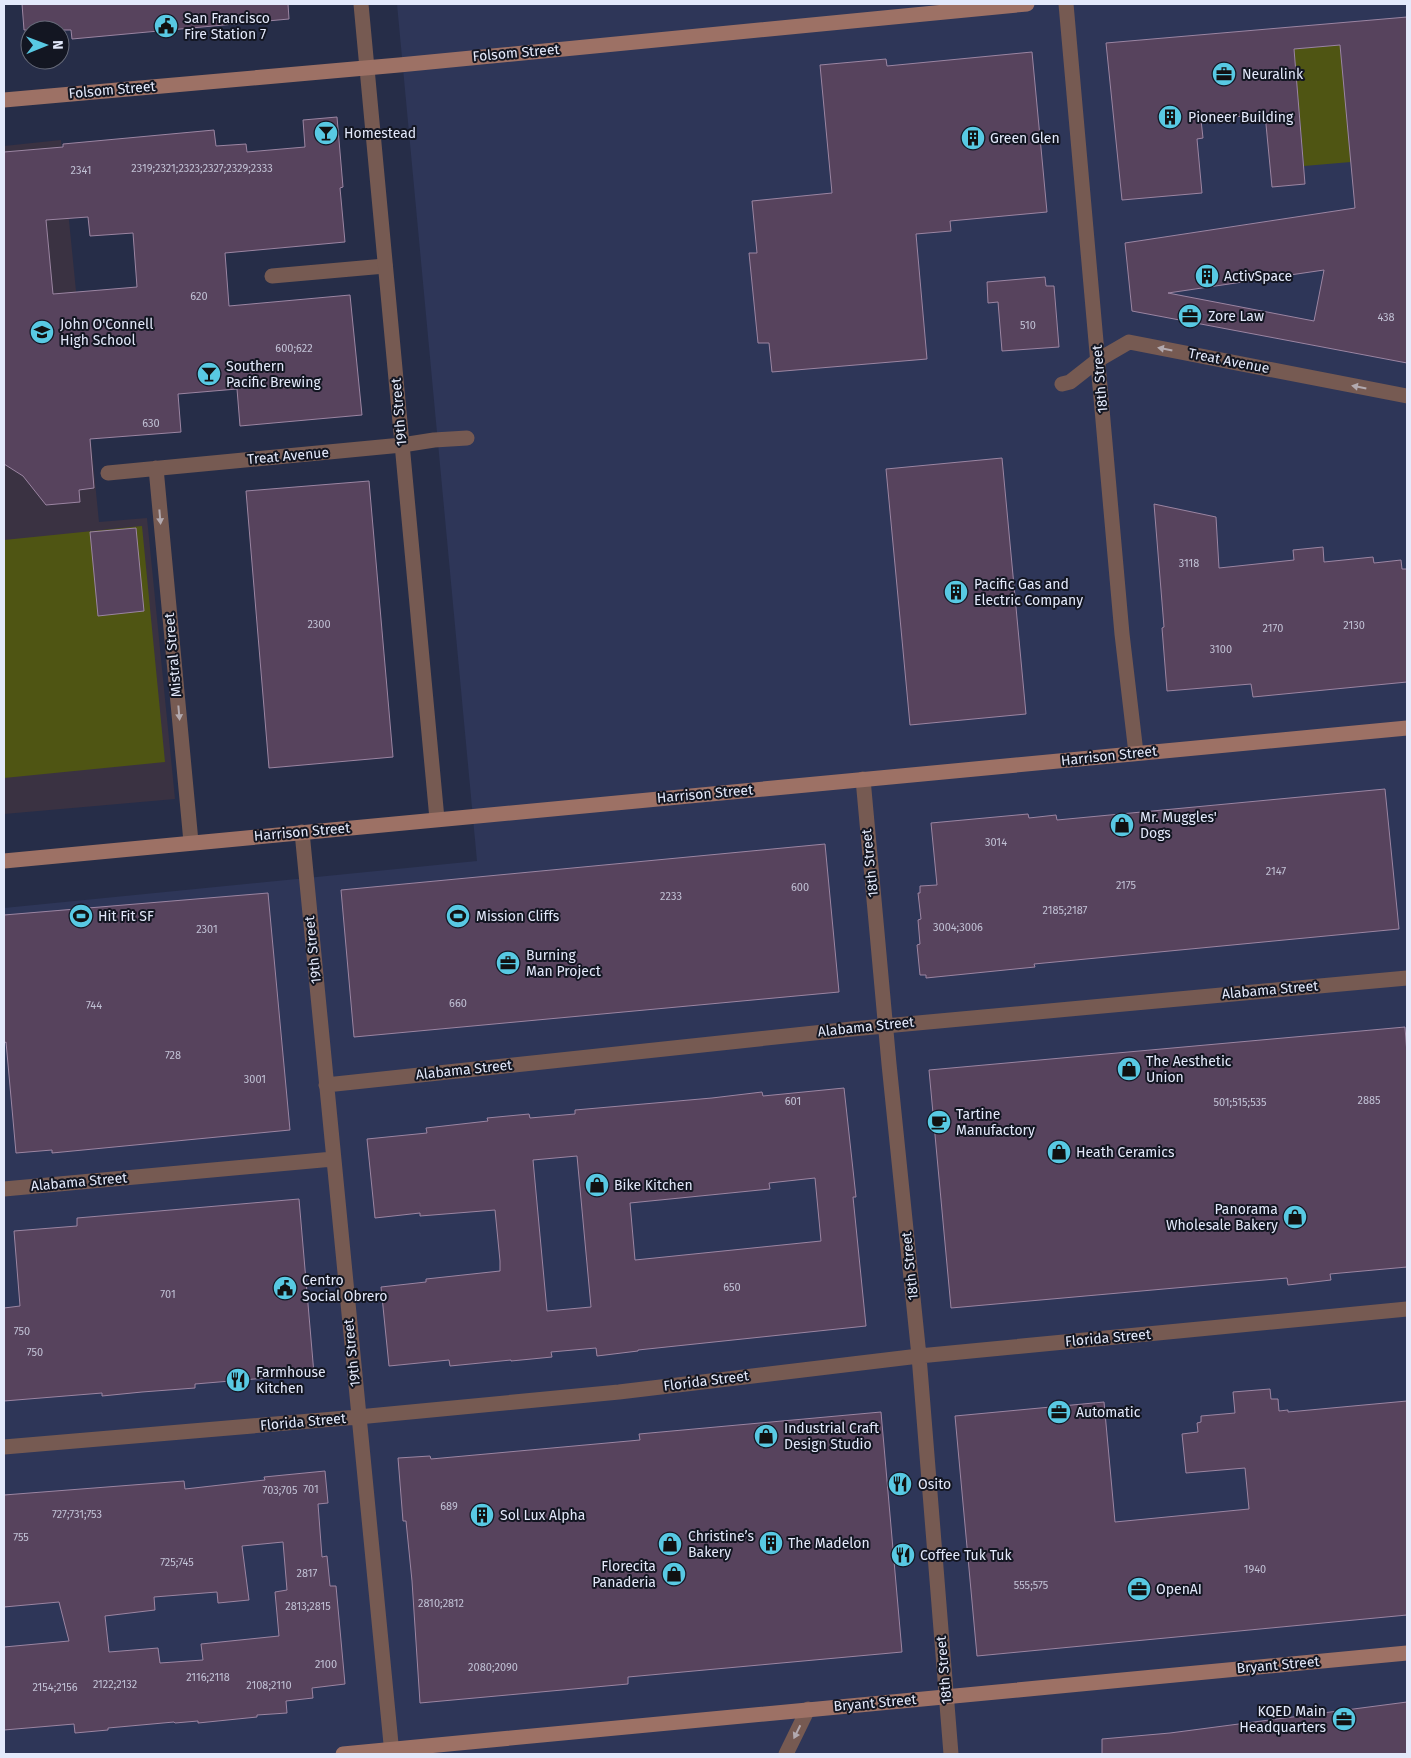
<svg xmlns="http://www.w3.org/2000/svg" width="1411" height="1758" viewBox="0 0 1411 1758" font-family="'Fira Sans',sans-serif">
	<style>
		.built { fill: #2e3658 }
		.education { fill: #3a3242 }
		.green { fill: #4f5513 }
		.building { fill: #57435d; stroke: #9b85a2; fill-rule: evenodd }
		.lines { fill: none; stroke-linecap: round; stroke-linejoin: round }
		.lane { stroke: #765a52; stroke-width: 15 }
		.street { stroke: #765a52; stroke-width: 15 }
		.secondary { stroke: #9d7165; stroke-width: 15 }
		.oneway { fill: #b2a9af }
		.labels { text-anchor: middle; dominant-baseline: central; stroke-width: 4; stroke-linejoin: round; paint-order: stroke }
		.number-label { font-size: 11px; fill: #c0c0d4 }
		.poi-label { font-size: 14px; fill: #e3e9fb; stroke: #131622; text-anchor: start }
		.street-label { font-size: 14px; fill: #e3e9fb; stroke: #131622 }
	</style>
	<rect width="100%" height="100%" fill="#262d48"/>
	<path class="built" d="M397,4H1407V1754H4V908L477,861Z"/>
	<path class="education" d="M61,140L99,522L147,518L175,799L4,814V146Z"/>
	<path class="green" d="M1340,45L1351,162L1304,166L1294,49Z
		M142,526L165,762L4,778V540Z"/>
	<path class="building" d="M22,4H288L289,19L72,39L71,30H24Z
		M1407,17V363L1132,311L1125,243L1355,208L1340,45L1294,49L1305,184L1272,187L1265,114L1201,120L1203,138L1197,139L1202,193L1122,200L1106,43ZM1324,270L1314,321L1168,293Z
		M1032,52L1047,212L950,221L951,231L916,234L927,359L772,372L769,343H758L749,253H757L752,201L832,193L820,65L886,59L887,66Z
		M337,117L343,187L340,188L345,242L225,253L229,306L350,295L362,415L240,426L237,389L178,394L181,432L90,439L94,488L79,490L80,502L46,505L23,476L4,464V152L63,147V144L214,130L216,146L246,144L247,152L305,147L303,120ZM88,217L90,236L133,233L137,287L53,294L46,220Z
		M1045,277L1046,286H1054L1059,347L1002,351L998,302L988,303L987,282Z
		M1002,458L1026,714L910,725L886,469Z
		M369,481L393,757L269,768L246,491Z
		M1154,504L1216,517L1219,568L1294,560L1293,550L1323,547L1324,562L1373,557L1374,563L1401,560L1402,569H1407V682L1253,697L1251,684L1167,691L1162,628L1164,627Z
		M136,528L144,611L98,616L90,532Z
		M1385,789L1399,929L1034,964L1035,967L926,978V975H920L917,945L920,944L918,920L921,919L918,893H920V886L937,885L931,823L1028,814L1029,818L1056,815L1057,820Z
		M825,844L839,992L354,1037L341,890Z
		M268,893L290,1130L52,1153V1150L16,1153L6,1042L4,1043V915Z
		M1405,1027L1407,1054V1267L1330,1274L1331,1280L1288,1285L1287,1278L951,1308L929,1070Z
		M844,1088L856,1197H853L866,1326L638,1350V1351L597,1356L596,1348L551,1352L552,1357L511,1361V1360L450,1366L449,1360L389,1366L381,1287L426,1282V1279L500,1271V1261L495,1210L420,1216V1213L375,1218L367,1139L427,1133L426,1128L488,1121L487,1118L529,1114L530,1118L575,1114V1110L712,1098L762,1092L763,1096ZM577,1156L591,1307L547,1311L533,1160ZM815,1178L821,1241L635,1260L630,1203L770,1189L769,1183Z
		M299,1199L314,1374L195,1384V1388L142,1392L102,1396V1393L4,1401V1308L20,1306L14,1231L77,1226V1218Z
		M1270,1389L1271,1399H1278L1279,1411L1288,1410V1412L1407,1401V1615L977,1656L955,1416L1104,1402L1115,1522L1249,1509L1245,1468L1186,1473L1182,1434L1198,1432L1197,1423L1201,1422V1416L1235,1413L1233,1392Z
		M881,1412L902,1652L628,1677V1684L420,1703L412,1581L406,1521H403L398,1458L430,1456L431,1459L640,1440L639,1434Z
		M325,1471L328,1503L318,1504L322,1557L327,1556L330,1586H336L345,1684L312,1688L313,1698L286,1701L287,1713L257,1715V1717L198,1723V1721L175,1723L174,1722L108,1728V1730L75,1733L74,1724L4,1730V1647L69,1641L59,1602L4,1607V1495L184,1481L185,1489L265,1480L264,1477ZM283,1542L287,1590L275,1592L279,1636L201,1644L203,1660L160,1663L158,1648L109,1652L105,1616L155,1610L154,1597L217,1592L218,1603L249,1600L242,1546Z
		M1407,1702V1754H1102V1739L1170,1733Z"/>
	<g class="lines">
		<path class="lane" d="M272,276L385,266
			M1062,384L1070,382L1098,360
			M402,445L434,440L467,438
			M786,1754L808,1709"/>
		<path class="street" d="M361,4L437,819
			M1066,4L1122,634L1136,753
			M1098,360L1129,342L1407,396
			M156,468L191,842
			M108,473L402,445
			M863,779L889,1064L919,1356L951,1754
			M302,832L392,1754
			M326,1085L852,1029L1407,978
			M4,1189L333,1159
			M4,1447L358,1417L619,1392L919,1356L1407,1309"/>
		<path class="secondary" d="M4,100L399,65L1027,4
			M4,861L1407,728
			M343,1754L1407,1653"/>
	</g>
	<defs><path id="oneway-solid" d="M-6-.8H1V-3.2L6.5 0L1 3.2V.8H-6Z" transform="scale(1.25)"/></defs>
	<g class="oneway">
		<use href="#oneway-solid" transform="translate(1165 349) rotate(-169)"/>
		<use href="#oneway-solid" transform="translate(1359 387) rotate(-169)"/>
		<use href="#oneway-solid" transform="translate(160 517) rotate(85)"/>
		<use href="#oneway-solid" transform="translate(179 713) rotate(85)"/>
		<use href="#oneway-solid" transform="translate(797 1732) rotate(116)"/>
	</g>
	<defs>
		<g id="civic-disc" transform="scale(1.25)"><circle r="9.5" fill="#58c9e3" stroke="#131622"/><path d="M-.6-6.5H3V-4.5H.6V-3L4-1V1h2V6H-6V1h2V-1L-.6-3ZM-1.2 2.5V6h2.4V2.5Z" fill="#111"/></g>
		<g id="office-disc" transform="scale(1.25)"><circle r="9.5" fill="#58c9e3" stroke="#131622"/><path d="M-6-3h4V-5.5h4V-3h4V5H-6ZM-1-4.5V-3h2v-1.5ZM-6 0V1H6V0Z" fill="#111"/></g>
		<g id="building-disc" transform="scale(1.25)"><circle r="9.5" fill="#58c9e3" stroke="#131622"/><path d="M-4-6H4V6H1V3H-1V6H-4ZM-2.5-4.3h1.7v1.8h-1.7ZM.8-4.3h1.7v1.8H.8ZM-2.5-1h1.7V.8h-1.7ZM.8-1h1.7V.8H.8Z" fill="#111"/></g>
		<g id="bar-disc" transform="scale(1.25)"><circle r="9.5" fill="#58c9e3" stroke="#131622"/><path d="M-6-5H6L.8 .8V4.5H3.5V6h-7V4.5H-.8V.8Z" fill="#111"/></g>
		<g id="school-disc" transform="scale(1.25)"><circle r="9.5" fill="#58c9e3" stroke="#131622"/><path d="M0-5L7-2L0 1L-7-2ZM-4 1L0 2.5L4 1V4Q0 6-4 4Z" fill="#111"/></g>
		<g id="shop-disc" transform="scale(1.25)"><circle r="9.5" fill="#58c9e3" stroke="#131622"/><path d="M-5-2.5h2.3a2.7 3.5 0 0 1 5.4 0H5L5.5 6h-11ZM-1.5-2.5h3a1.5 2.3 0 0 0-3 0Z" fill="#111"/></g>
		<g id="stadium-disc" transform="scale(1.25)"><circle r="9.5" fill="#58c9e3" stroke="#131622"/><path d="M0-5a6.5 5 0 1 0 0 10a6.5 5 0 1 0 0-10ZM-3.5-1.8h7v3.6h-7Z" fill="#111"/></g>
		<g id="cafe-disc" transform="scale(1.25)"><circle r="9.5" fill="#58c9e3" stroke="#131622"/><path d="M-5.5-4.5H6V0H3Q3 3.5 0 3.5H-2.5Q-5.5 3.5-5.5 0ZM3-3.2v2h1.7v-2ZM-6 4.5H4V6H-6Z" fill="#111"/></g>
		<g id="restaurant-disc" transform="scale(1.25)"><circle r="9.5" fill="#58c9e3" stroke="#131622"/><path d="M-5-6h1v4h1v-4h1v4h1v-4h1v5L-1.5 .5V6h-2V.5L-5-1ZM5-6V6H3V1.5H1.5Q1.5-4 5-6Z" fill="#111"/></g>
	</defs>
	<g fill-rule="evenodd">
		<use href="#civic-disc" x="166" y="26"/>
		<use href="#office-disc" x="1224" y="74"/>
		<use href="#building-disc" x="1170" y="117"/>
		<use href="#bar-disc" x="326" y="133"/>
		<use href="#building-disc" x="973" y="138"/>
		<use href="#building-disc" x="1207" y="276"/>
		<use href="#office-disc" x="1190" y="316"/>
		<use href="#school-disc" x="42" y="332"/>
		<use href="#bar-disc" x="209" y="374"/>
		<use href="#building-disc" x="956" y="592"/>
		<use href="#shop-disc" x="1122" y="825"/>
		<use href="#stadium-disc" x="81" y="916"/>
		<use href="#stadium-disc" x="458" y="916"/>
		<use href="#office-disc" x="508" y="963"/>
		<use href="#shop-disc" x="1129" y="1069"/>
		<use href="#cafe-disc" x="939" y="1122"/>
		<use href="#shop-disc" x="1059" y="1152"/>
		<use href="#shop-disc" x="597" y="1185"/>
		<use href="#shop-disc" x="1295" y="1217"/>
		<use href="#civic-disc" x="285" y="1288"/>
		<use href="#restaurant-disc" x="238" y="1380"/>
		<use href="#office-disc" x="1059" y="1412"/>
		<use href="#shop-disc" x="766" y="1436"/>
		<use href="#restaurant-disc" x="900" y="1484"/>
		<use href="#building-disc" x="482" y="1515"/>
		<use href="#building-disc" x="771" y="1543"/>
		<use href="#shop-disc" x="670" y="1544"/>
		<use href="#restaurant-disc" x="903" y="1555"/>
		<use href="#shop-disc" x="674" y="1574"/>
		<use href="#office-disc" x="1139" y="1589"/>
		<use href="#office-disc" x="1344" y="1719"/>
	</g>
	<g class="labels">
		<g class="number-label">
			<text x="202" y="168">2319;2321;2323;2327;2329;2333</text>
			<text x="81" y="170">2341</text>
			<text x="199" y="296">620</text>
			<text x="1386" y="317">438</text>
			<text x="1028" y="325">510</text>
			<text x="294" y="348">600;622</text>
			<text x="151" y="423">630</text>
			<text x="1189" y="563">3118</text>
			<text x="319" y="624">2300</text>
			<text x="1354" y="625">2130</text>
			<text x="1273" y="628">2170</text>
			<text x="1221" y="649">3100</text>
			<text x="996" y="842">3014</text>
			<text x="1276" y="871">2147</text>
			<text x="1126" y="885">2175</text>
			<text x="800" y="887">600</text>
			<text x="671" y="896">2233</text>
			<text x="1065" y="910">2185;2187</text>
			<text x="958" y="927">3004;3006</text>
			<text x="207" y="929">2301</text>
			<text x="458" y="1003">660</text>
			<text x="94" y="1005">744</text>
			<text x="173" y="1055">728</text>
			<text x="255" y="1079">3001</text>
			<text x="1369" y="1100">2885</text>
			<text x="793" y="1101">601</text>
			<text x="1240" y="1102">501;515;535</text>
			<text x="732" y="1287">650</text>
			<text x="168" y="1294">701</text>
			<text x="22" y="1331">750</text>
			<text x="35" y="1352">750</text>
			<text x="311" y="1489">701</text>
			<text x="280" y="1490">703;705</text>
			<text x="449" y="1506">689</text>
			<text x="77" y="1514">727;731;753</text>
			<text x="21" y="1537">755</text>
			<text x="177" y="1562">725;745</text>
			<text x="1255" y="1569">1940</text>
			<text x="307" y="1573">2817</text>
			<text x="1031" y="1585">555;575</text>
			<text x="441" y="1603">2810;2812</text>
			<text x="308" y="1606">2813;2815</text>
			<text x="326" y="1664">2100</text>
			<text x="493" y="1667">2080;2090</text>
			<text x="208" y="1677">2116;2118</text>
			<text x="115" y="1684">2122;2132</text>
			<text x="269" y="1685">2108;2110</text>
			<text x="55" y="1687">2154;2156</text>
		</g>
		<g class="poi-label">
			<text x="184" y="18">San Francisco<tspan x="184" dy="16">Fire Station 7</tspan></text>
			<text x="1242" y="74">Neuralink</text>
			<text x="1188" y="117">Pioneer Building</text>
			<text x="344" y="133">Homestead</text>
			<text x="990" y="138">Green Glen</text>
			<text x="1224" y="276">ActivSpace</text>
			<text x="1208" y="316">Zore Law</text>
			<text x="60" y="324">John O'Connell<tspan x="60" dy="16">High School</tspan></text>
			<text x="226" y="366">Southern<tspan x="226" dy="16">Pacific Brewing</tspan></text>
			<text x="974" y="584">Pacific Gas and<tspan x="974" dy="16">Electric Company</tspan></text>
			<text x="1140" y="817">Mr. Muggles'<tspan x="1140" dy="16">Dogs</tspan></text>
			<text x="98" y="916">Hit Fit SF</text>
			<text x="476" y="916">Mission Cliffs</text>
			<text x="526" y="955">Burning<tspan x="526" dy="16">Man Project</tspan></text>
			<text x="1146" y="1061">The Aesthetic<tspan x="1146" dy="16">Union</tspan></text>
			<text x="956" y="1114">Tartine<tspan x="956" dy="16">Manufactory</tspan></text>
			<text x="1076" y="1152">Heath Ceramics</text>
			<text x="614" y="1185">Bike Kitchen</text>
			<text x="1278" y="1209" text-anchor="end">Panorama<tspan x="1278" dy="16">Wholesale Bakery</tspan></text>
			<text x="302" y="1280">Centro<tspan x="302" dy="16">Social Obrero</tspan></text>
			<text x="256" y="1372">Farmhouse<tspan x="256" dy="16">Kitchen</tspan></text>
			<text x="1076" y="1412">Automatic</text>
			<text x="784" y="1428">Industrial Craft<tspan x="784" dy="16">Design Studio</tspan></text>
			<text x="918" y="1484">Osito</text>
			<text x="500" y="1515">Sol Lux Alpha</text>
			<text x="688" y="1536">Christine’s<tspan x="688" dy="16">Bakery</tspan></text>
			<text x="788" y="1543">The Madelon</text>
			<text x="920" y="1555">Coffee Tuk Tuk</text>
			<text x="656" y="1566" text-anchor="end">Florecita<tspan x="656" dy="16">Panaderia</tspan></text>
			<text x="1156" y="1589">OpenAI</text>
			<text x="1326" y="1711" text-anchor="end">KQED Main<tspan x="1326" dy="16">Headquarters</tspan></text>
		</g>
		<g class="street-label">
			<text transform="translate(516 53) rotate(-5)">Folsom Street</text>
			<text transform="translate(112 90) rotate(-5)">Folsom Street</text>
			<text transform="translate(1229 361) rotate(11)">Treat Avenue</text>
			<text transform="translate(1100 379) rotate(-95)">18th Street</text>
			<text transform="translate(399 412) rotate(-95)">19th Street</text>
			<text transform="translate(288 456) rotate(-5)">Treat Avenue</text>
			<text transform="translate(173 655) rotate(-95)">Mistral Street</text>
			<text transform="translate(1109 756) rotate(-6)">Harrison Street</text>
			<text transform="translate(705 794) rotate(-5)">Harrison Street</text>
			<text transform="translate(302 832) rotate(-5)">Harrison Street</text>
			<text transform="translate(870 863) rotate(-96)">18th Street</text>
			<text transform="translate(313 950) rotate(-96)">19th Street</text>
			<text transform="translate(1270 990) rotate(-5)">Alabama Street</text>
			<text transform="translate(866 1027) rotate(-6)">Alabama Street</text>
			<text transform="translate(464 1070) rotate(-6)">Alabama Street</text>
			<text transform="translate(79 1182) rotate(-5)">Alabama Street</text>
			<text transform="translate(910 1266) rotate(-96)">18th Street</text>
			<text transform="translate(1108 1338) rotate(-5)">Florida Street</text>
			<text transform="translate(352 1353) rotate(-96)">19th Street</text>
			<text transform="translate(706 1381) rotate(-7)">Florida Street</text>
			<text transform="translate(303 1422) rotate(-5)">Florida Street</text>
			<text transform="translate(1278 1665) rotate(-5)">Bryant Street</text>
			<text transform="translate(944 1670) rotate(-95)">18th Street</text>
			<text transform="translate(875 1703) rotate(-5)">Bryant Street</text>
		</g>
	</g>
	<rect width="1411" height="1758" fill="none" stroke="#e3e9fb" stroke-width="10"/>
	<g transform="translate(45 45) rotate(89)"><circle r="24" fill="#131622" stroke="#666a79"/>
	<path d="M0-4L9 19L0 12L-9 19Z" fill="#58c9e3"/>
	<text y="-8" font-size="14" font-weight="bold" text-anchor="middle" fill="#e3e9fb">N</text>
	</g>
</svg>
